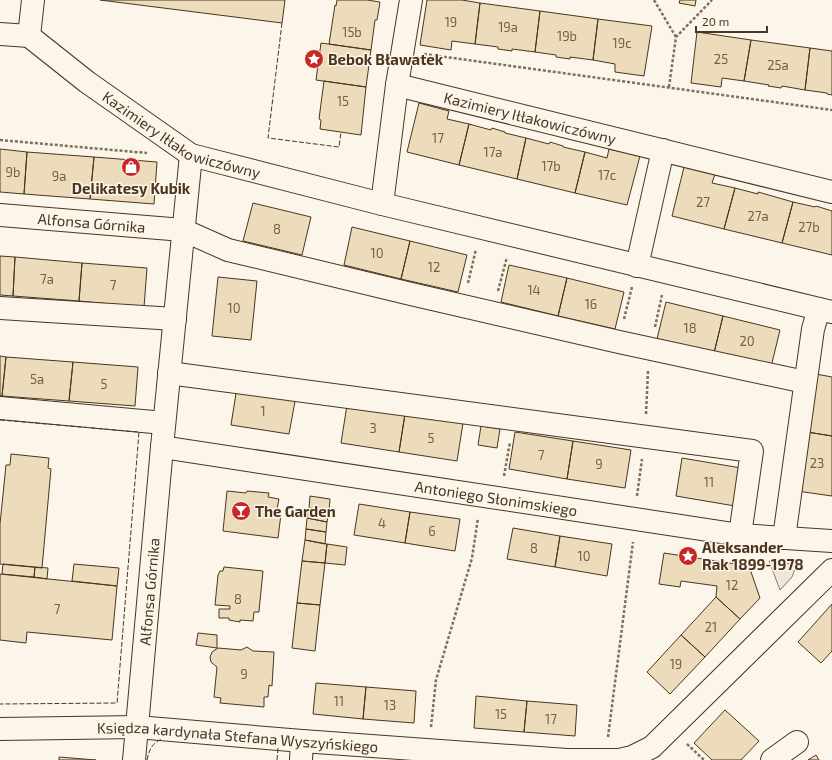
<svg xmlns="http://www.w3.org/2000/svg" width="832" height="760" viewBox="0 0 832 760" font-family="'Exo 2',sans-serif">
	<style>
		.green { fill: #ede6d9; stroke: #887966 }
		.building { fill: #ecdcbc; stroke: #4a3520 }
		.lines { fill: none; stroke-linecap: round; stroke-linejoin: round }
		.minor-casing { stroke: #4a3520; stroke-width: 24 }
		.path { stroke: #7f6f5c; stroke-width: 2.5; stroke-dasharray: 3 2; stroke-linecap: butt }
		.minor { stroke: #fbf6e9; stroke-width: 22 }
		.fence { stroke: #4a3520; stroke-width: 1; stroke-dasharray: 5 2; stroke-linecap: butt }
		.labels { text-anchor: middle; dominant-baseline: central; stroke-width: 3; stroke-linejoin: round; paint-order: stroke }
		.number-label { font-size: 13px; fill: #725f47 }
		.poi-label { font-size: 15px; font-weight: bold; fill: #4a3520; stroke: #fbf6e9; text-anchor: start }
		.street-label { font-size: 15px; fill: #4a3520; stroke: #fbf6e9 }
	</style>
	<rect width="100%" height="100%" fill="#fbf6e9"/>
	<path class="green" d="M769,561L791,564L795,569L792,577L780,590Z"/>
	<path class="building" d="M100,0H285L282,23Z
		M337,0H367L380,2L377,20H375L371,50L329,44L335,5L336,6Z
		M427,0H462L480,3L475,44L452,41L451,50L420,45Z
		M680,0H696L695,6L679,3Z
		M480,3L540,11L535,52L512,49V51L498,49V47L475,44Z
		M540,11L598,19L593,60L570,57V59L556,57V55L535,52Z
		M598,19L652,26L644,76L615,72V64L593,60Z
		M697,32L751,40L744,81L722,78L721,87L691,83Z
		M751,40L810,48L805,90L782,86L781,88L768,86L769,85L744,81Z
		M321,43L371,50L366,87L316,80Z
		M810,48L832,51V95L827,94V93L805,90Z
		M324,81L366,87L361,135L320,129L321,120L319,119Z
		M419,103L449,111L447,119L469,124L459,165L407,152Z
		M469,124L491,130L492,128L505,132V133L526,138L517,179L459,165Z
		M526,138L549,144L550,142L563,146V147L585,152L575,193L517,179Z
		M0,149L27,152L24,194L0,192Z
		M609,149L640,156L627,205L575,193L585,152L607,158Z
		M27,152L94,157L90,199L24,194Z
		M94,157L157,162L154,204L90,199Z
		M684,167L715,174L712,183L735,188L724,229L672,216Z
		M735,188L758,194V192L793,202L782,243L724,229Z
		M793,202L815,207L816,206L832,211V255L782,243Z
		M253,203L311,217L302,255L243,241Z
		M352,227L410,241L401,279L344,265Z
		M410,241L467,255L458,292L401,279Z
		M0,256L15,257L13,296L0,295Z
		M15,257L82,263L79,301L13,296Z
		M82,263L147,268L144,307L79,301Z
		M509,265L567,278L558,316L501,302Z
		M218,277L257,281L251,340L212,336Z
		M567,278L624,292L615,329L558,316Z
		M666,302L723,316L714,353L657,339Z
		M723,316L780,330L771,367L714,353Z
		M0,356L6,357L2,396H0Z
		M6,357L73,362L69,401L2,396Z
		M73,362L138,367L135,406L69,401Z
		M816,374L832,377V436L807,432Z
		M237,387L296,396L289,434L231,425Z
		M347,405L405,414L399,452L341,443Z
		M405,414L463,423L457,461L399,452Z
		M481,426L500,429L497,448L478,445Z
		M515,432L573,441L567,479L509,469Z
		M807,432L832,436V496L797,491Z
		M573,441L631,450L625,488L567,479Z
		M11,454L49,458L48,468L51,469L42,568L0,564V524L6,465H10Z
		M682,458L741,468L735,506L676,496Z
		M227,491L246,493L247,491L269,493L268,497L279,499L276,514H281L278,538L223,531Z
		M310,496L330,499L329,511L309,508Z
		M359,504L410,512L405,543L354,535Z
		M309,508L329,511L327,522L307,518Z
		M410,512L460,519L455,551L405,543Z
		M307,518L327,522L326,532L306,529Z
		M513,528L560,536L555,567L507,559Z
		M306,529L326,532L325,544L305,540Z
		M560,536L612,544L607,576L555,567Z
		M305,540L327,544L325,563L302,561Z
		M327,544L347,547L345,565L325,563Z
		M664,553L749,566L760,598L740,619L716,597L717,586L681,581L680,587L659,584Z
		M302,561L325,563L320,605L297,603Z
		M3,564L35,567L34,577L2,574Z
		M74,564L119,568L117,586L72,581Z
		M35,567L48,568L47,579L34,577Z
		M224,567L263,571L259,611V612H254L253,621L240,620V622L229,620V618H219V609H230V606L215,605L218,575L220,571H223Z
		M0,574L117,586L112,640L27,632L26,643L0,640Z
		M716,597L740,619L705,657L681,635Z
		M297,603L320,605L315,651L292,648Z
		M832,604V651L821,663L798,642Z
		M198,633L217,635V648L196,645Z
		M681,635L705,657L670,694L647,672Z
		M247,647L253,651L274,652L272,686L269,685L268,697H264V707L220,703L221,698L214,697L217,667L211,662L210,657L212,652L218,648L241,650Z
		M316,683L366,687L363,719L313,714Z
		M366,687L416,691L414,723L363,719Z
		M476,696L527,701L524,732L474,728Z
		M527,701L577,705L575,736L524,732Z
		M725,710L759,741L741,760H712L694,743Z
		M816,755L819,760H808Z
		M59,757L96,760H59Z"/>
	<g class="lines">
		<g class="minor-casing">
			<g id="minor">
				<path id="s1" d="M0,34L29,36L87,82L191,155L382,204L832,312"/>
				<path d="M29,36L33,0"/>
				<path id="s2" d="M397,85L832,192"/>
				<path d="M382,204L397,85L411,0"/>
				<path id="s3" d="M0,215L183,230L228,250L411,294L619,342L805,382"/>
				<path d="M637,266L663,150"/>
				<path d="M0,308L175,319"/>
				<path d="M169,373L752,451L740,535"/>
				<path d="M0,408L164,423"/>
				<path id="s4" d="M162,447L740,535L832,541"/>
				<path d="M784,538L813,329L819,309"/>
				<path id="s5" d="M0,729L137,727L302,741L567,760H619L632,757L652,747L832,570"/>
				<path id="s6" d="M134,760L162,447L191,155"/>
				<path d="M301,760L302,741"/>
				<path d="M772,760L797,742"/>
			</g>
		</g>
		<path class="path" d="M654,0L676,37
			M424,54L832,110
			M669,87L676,37L712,0
			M0,140L147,153
			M468,283L476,249
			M498,291L507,257
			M624,319L632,287
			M655,327L662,295
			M646,414L648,371
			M504,476L510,442
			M637,496L642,459
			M431,727L436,680L472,558L478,518
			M608,737L633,542
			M687,744L704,760"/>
		<use href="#minor" class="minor"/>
		<path class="fence" d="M282,23L268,138L339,147L341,132
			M0,420L139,432L117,703L0,704
			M147,760C149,750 152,743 162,739
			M277,760L278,748"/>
	</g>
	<defs>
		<g id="sight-disc" transform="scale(1)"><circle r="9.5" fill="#c62828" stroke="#fbf6e9"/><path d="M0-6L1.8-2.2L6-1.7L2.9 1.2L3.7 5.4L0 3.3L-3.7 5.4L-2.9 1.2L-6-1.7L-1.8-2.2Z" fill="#fff"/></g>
		<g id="shop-disc" transform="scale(1)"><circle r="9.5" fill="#c62828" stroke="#fbf6e9"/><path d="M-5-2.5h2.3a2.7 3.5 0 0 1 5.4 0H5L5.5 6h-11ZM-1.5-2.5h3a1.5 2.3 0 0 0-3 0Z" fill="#fff"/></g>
		<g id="bar-disc" transform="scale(1)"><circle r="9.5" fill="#c62828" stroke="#fbf6e9"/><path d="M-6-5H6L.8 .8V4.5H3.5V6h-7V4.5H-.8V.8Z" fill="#fff"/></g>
	</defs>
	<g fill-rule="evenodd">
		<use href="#sight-disc" x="314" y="59"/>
		<use href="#shop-disc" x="131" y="167"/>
		<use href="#bar-disc" x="241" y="511"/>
		<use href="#sight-disc" x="688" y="556"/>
	</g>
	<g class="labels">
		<g class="number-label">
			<text x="451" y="22">19</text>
			<text x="508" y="27">19a</text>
			<text x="352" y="32">15b</text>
			<text x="567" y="36">19b</text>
			<text x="622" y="43">19c</text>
			<text x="721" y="59">25</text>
			<text x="778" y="65">25a</text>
			<text x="343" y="101">15</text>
			<text x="438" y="138">17</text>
			<text x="493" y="152">17a</text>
			<text x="551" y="166">17b</text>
			<text x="13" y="172">9b</text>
			<text x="607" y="175">17c</text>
			<text x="59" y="176">9a</text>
			<text x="703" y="202">27</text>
			<text x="758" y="216">27a</text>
			<text x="809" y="227">27b</text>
			<text x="277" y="229">8</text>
			<text x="377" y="253">10</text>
			<text x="434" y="267">12</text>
			<text x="47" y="279">7a</text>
			<text x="113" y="285">7</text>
			<text x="534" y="290">14</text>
			<text x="591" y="304">16</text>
			<text x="234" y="308">10</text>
			<text x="690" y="328">18</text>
			<text x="747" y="341">20</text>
			<text x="37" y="379">5a</text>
			<text x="104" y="384">5</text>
			<text x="263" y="411">1</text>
			<text x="373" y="428">3</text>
			<text x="431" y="438">5</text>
			<text x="541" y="455">7</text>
			<text x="817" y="463">23</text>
			<text x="599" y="464">9</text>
			<text x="709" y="482">11</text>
			<text x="382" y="523">4</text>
			<text x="432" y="531">6</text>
			<text x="534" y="548">8</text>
			<text x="584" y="556">10</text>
			<text x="732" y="585">12</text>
			<text x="238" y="599">8</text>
			<text x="57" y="609">7</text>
			<text x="711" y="627">21</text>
			<text x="676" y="664">19</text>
			<text x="244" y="674">9</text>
			<text x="339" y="701">11</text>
			<text x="390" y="705">13</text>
			<text x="501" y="714">15</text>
			<text x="551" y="719">17</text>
		</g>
		<g class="poi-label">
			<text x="328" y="59">Bebok Bławatek</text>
			<text x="131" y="188" text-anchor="middle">Delikatesy Kubik</text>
			<text x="255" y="511">The Garden</text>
			<text x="702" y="547">Aleksander<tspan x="702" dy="17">Rak 1899-1978</tspan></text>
		</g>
		<g class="street-label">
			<text stroke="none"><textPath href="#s2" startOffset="137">Kazimiery Iłłakowiczówny</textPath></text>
			<text stroke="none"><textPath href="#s1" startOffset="213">Kazimiery Iłłakowiczówny</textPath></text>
			<text stroke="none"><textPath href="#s3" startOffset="92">Alfonsa Górnika</textPath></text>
			<text stroke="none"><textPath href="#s4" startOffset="338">Antoniego Słonimskiego</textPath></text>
			<text stroke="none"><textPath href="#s6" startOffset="169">Alfonsa Górnika</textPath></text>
			<text stroke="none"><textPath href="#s5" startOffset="238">Księdza kardynała Stefana Wyszyńskiego</textPath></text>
		</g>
	</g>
	<path d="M696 26v6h71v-6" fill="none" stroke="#4a3520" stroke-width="2"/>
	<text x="702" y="26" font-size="12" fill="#4a3520" stroke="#fbf6e9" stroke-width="3" paint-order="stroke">20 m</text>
</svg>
